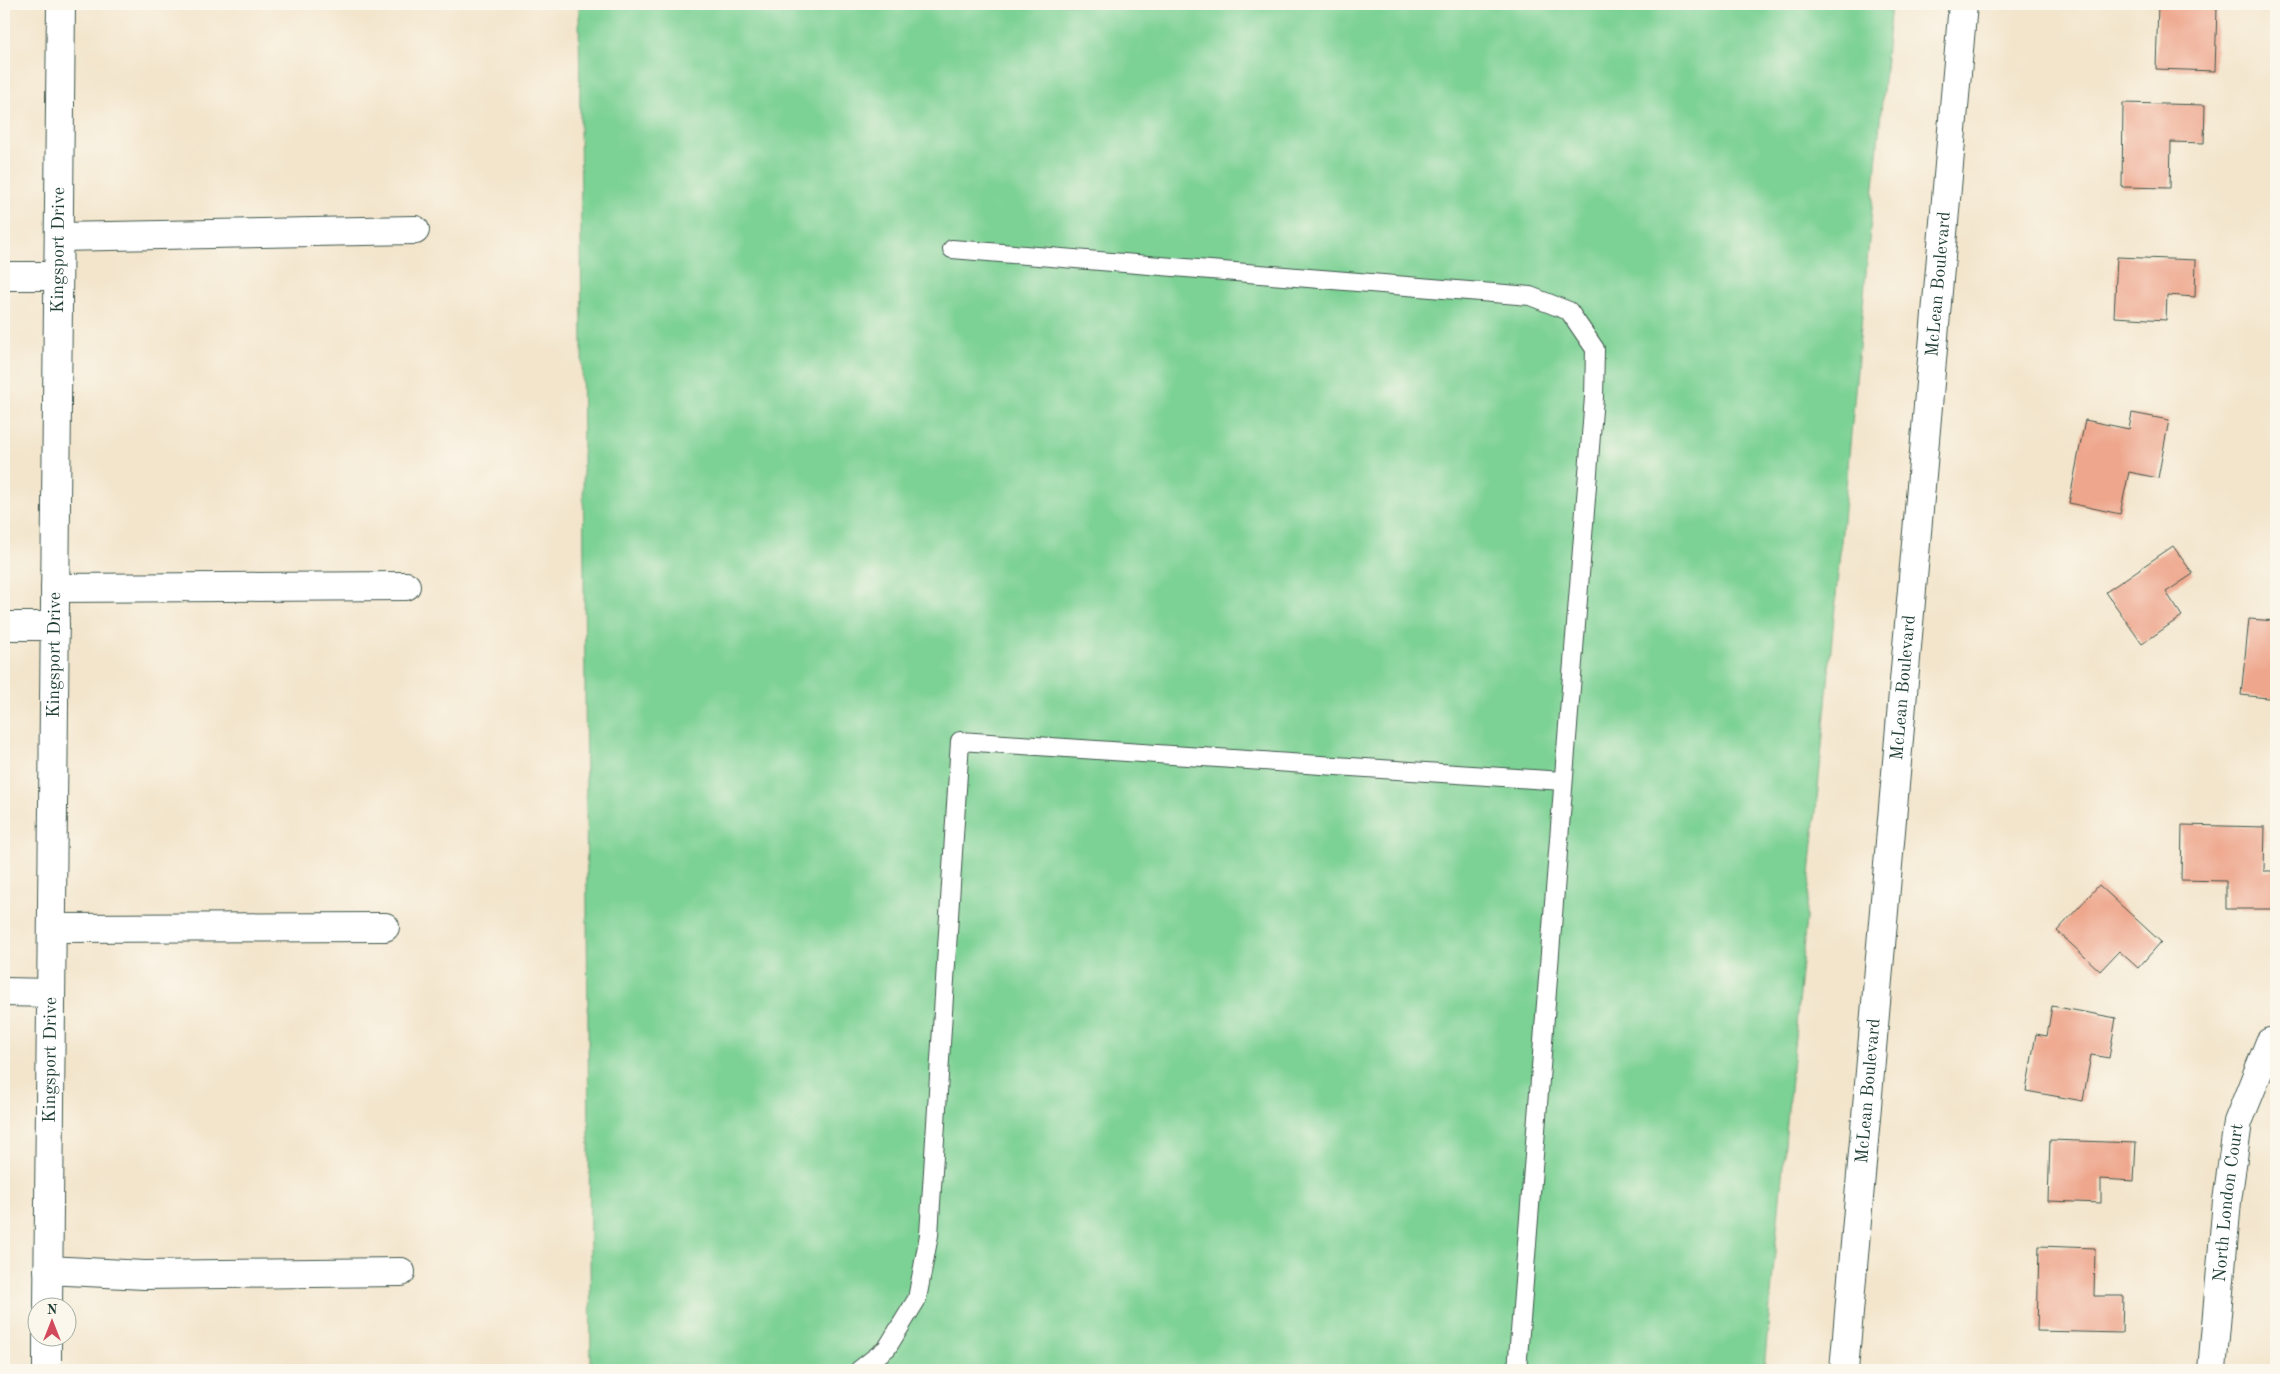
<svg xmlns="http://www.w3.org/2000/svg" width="2280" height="1374" viewBox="0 0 2280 1374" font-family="'Old Standard TT',serif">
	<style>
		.green { fill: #7cd194; stroke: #4e8764 }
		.building { fill: #eea68c }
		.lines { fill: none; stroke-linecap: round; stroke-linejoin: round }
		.service-casing { stroke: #3f564b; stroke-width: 20 }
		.minor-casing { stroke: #3f564b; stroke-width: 30 }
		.secondary-casing { stroke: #3f564b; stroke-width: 30 }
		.service { stroke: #fff; stroke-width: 18 }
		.minor { stroke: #fff; stroke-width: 28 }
		.secondary { stroke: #fff; stroke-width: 28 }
		.labels { text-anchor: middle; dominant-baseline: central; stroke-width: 5; stroke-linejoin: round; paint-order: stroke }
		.street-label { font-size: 18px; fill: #1f3d34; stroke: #fbf7ec }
	</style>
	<rect width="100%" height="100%" fill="#fbf7ec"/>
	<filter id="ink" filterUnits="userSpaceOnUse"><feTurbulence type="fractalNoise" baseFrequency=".02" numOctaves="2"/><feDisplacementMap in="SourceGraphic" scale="10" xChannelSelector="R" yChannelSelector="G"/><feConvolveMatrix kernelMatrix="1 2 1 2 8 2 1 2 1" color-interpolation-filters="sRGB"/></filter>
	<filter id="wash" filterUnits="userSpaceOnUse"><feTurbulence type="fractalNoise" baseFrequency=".0096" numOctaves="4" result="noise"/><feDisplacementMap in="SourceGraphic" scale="20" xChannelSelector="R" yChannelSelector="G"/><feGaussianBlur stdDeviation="1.12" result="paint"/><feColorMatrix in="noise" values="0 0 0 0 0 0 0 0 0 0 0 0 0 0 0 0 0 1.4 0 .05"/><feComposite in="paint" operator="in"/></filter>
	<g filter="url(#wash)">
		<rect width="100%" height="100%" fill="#f3e5cc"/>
		<path class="green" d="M579,4H1891L1764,1370H591Z"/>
		<g id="blocks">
			<path class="building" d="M2158,4H2204V8H2217L2215,71L2156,69Z
				M2123,103L2205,105L2204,143L2171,142L2170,188L2122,187Z
				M2117,257L2196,260L2195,297L2167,295L2166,320L2114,317Z
				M2132,413L2169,420L2158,478L2129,472L2120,514L2069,503L2085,420L2129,429Z
				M2173,546L2193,574L2166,592L2182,616L2142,644L2106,592Z
				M2249,619L2276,621V699L2241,695Z
				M2182,825L2265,827L2264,871H2276V909H2226V881L2181,880Z
				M2099,885L2161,942L2138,968L2119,951L2100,971L2057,931Z
				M2052,1006L2116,1018L2109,1058L2091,1055L2083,1101L2026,1091L2036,1034L2047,1036Z
				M2050,1140L2136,1143L2134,1181L2101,1179V1203L2048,1201Z
				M2039,1246L2095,1248L2094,1296H2123L2122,1333L2037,1331Z"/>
		</g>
	</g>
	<g filter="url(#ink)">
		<use href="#blocks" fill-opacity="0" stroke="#3f564b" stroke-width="1"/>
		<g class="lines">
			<g class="service-casing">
				<path id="service" d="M952,249L1530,296L1569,311L1595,349L1594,397L1517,1370
					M859,1370L887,1348L917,1299L929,1235L960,741L1563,781"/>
			</g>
			<g class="minor-casing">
				<g id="minor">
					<path d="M59,237L415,230"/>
					<path d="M4,276H58"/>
					<path d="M55,588L406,586"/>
					<path d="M4,626H55"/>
					<path d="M52,928L385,927"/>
					<path d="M4,992L51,993"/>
					<path d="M48,1270L144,1275L401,1272"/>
					<path id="s1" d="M48,1306L61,4"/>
					<path d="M47,1370V1336"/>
					<path id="s2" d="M2212,1370L2227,1201L2238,1122L2270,1042"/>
				</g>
			</g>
			<g class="secondary-casing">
				<g id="secondary">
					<path id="s3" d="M1844,1370L1963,4"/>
				</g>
			</g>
			<use href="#service" class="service"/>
			<use href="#minor" class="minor"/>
			<use href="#secondary" class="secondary"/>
		</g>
	</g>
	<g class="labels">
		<g class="street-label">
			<text stroke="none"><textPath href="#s1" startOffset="1056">Kingsport Drive</textPath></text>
			<text stroke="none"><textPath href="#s3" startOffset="1090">McLean Boulevard</textPath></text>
			<text stroke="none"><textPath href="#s1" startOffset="651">Kingsport Drive</textPath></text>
			<text stroke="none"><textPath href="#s3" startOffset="685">McLean Boulevard</textPath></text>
			<text stroke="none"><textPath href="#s1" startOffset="246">Kingsport Drive</textPath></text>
			<text stroke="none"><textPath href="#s3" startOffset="280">McLean Boulevard</textPath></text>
			<text stroke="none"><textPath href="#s2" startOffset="168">North London Court</textPath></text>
		</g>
	</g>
	<rect width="2280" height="1374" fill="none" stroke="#fbf7ec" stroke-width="20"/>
	<g transform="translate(52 1322)"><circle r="24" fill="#fbf7ec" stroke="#a3ada2"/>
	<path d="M0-4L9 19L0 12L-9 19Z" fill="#d1495b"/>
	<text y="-8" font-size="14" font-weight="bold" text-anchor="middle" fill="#1f3d34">N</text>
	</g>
</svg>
